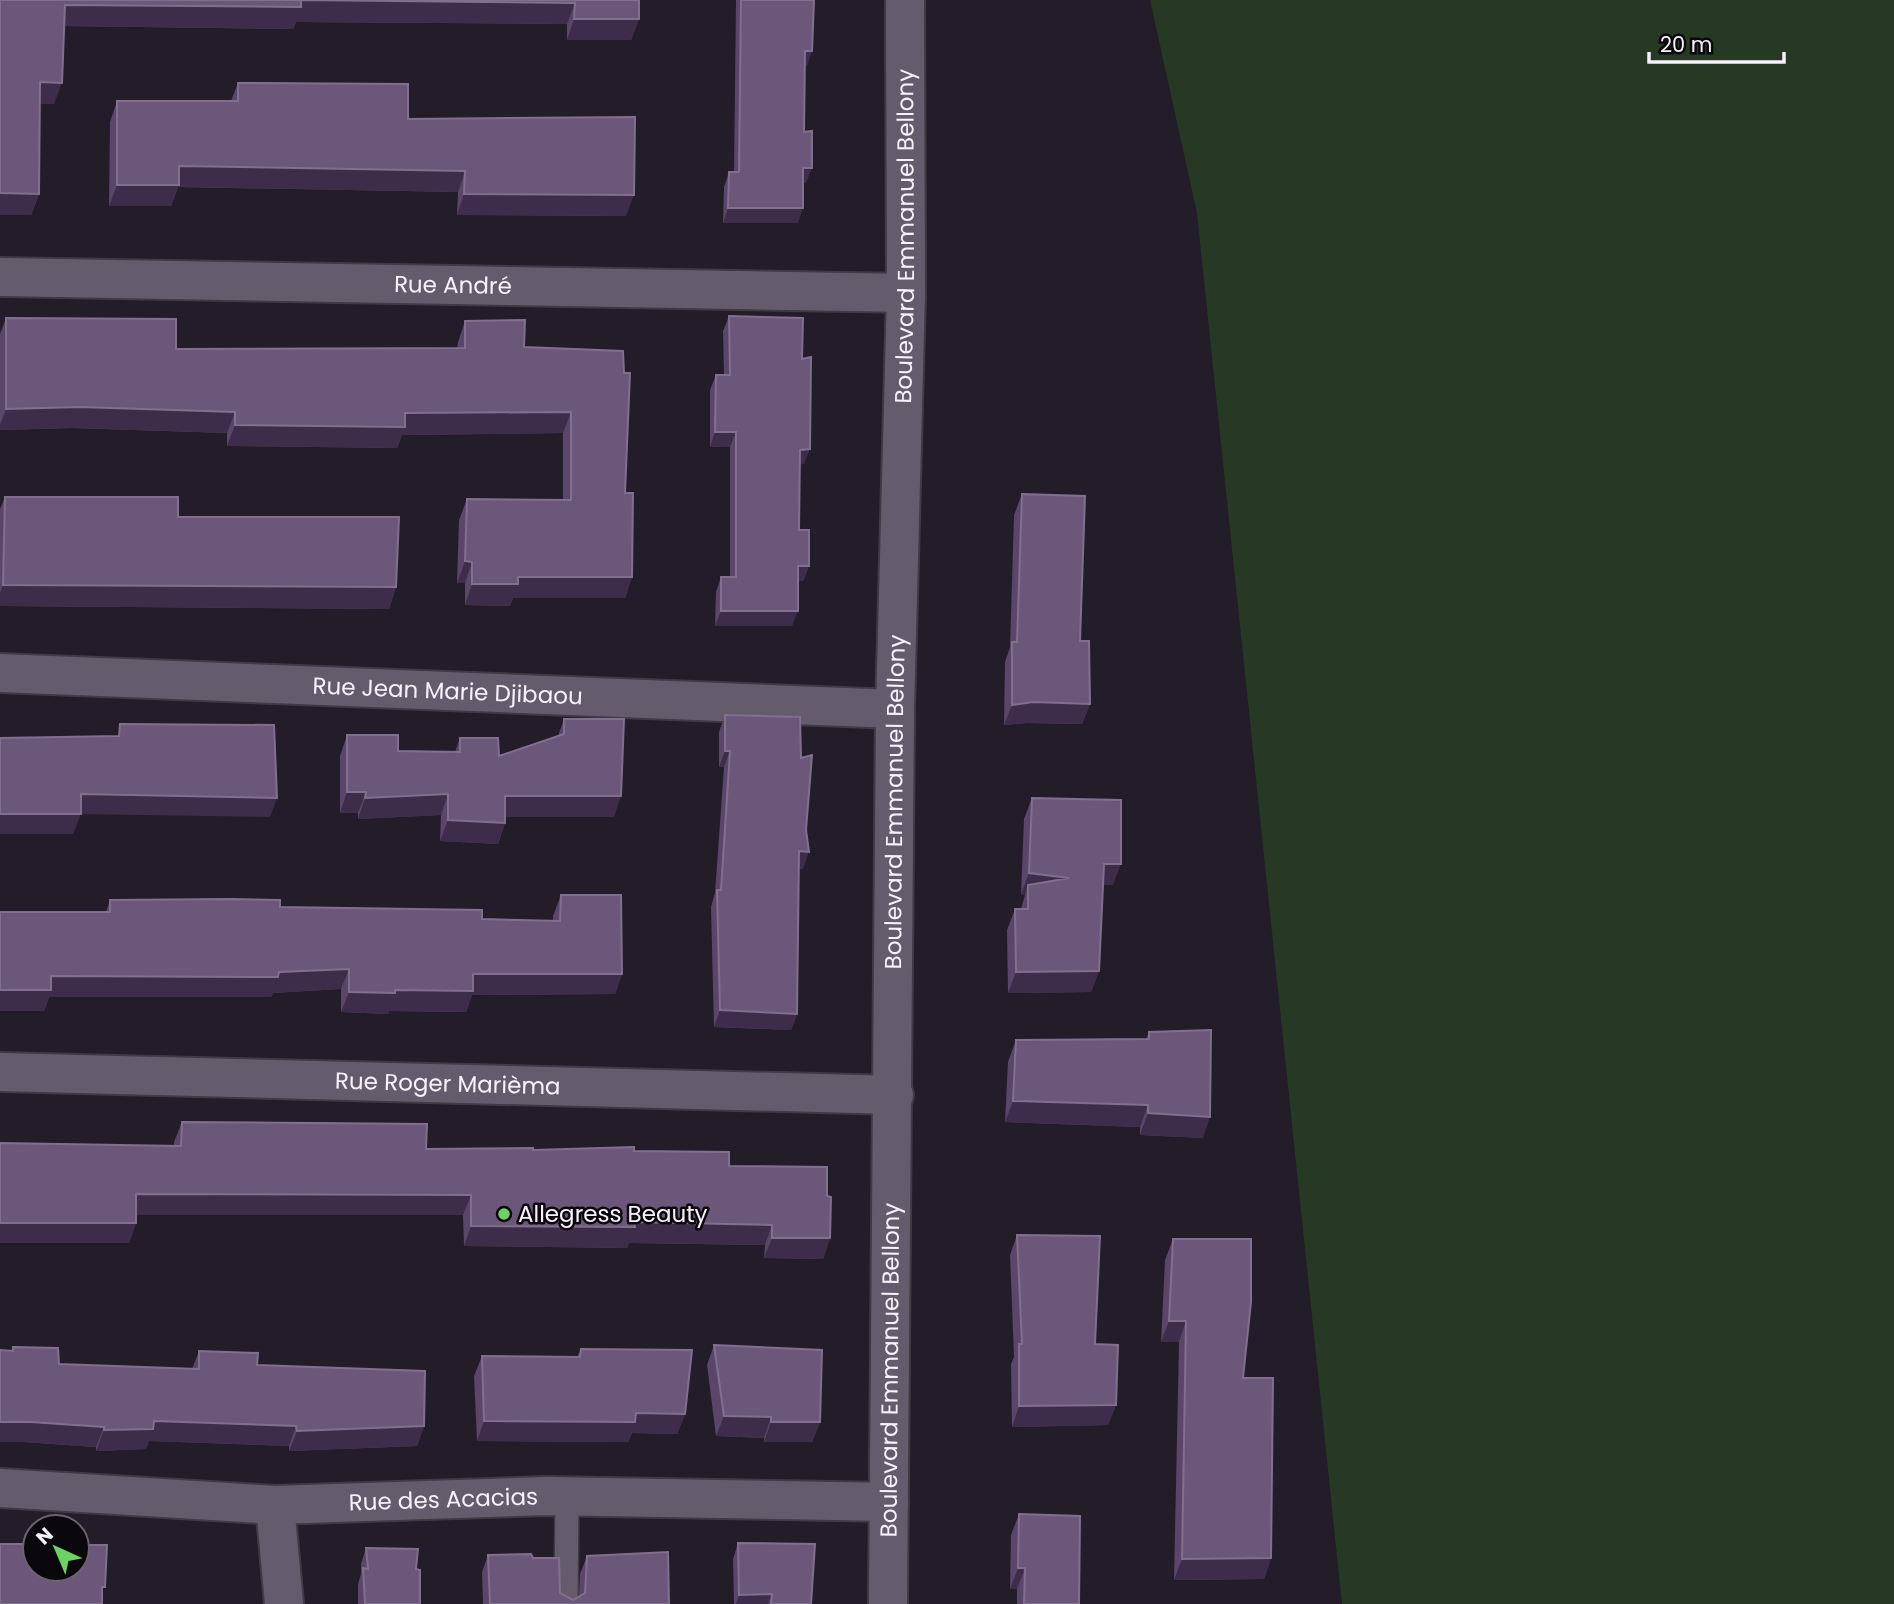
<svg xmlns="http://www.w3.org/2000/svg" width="1894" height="1604" viewBox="0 0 1894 1604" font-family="Poppins,sans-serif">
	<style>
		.green { fill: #263a23 }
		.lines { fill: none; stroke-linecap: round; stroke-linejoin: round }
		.service-casing { stroke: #3f3a44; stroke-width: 26 }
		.minor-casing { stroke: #3f3a44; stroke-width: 42 }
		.tertiary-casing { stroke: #3f3a44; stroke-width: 42 }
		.service { stroke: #645c6c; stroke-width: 23 }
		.minor { stroke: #645c6c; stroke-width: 38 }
		.tertiary { stroke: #645c6c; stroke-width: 38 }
		.wall { fill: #5a456b }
		.shaded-wall { fill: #3d2d4a }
		.building { fill: #6b577a; stroke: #80708e; stroke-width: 2 }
		.poi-dot { fill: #6cd362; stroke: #0b080d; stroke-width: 2.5 }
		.labels { text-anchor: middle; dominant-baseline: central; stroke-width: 5; stroke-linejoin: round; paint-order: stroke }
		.street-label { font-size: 23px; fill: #f6f1fa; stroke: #0b080d }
		.poi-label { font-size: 23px; fill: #f6f1fa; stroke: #0b080d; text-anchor: start }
	</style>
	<rect width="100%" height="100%" fill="#231c29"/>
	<path class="green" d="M1150,0H1894V1604H1342L1197,213Z"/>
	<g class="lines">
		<g class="service-casing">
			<path id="service" d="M566,1604L567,1496"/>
		</g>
		<g class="minor-casing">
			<g id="minor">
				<path id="s1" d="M0,277L906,293"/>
				<path id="s2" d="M0,673L895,709"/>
				<path id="s3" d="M0,1072L894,1095"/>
				<path id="s4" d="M0,1488L275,1505L546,1496L889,1502"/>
				<path d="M275,1505L284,1604"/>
			</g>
		</g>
		<g class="tertiary-casing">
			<g id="tertiary">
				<path id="s5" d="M888,1604L895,709L906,293L905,0"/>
			</g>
		</g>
		<use href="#service" class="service"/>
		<use href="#minor" class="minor"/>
		<use href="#tertiary" class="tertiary"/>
	</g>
	<path class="wall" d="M0,0H639V19L631,40H567V24L296,22L293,29L64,26L54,104H40L39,194L31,215H0Z
		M736,0H814L807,66H805L804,132L806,183H803L798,223H723L724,187L729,172H734Z
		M238,83L626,216L457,215L458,192L178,187L171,206H109L110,122L117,101H231Z
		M729,316L802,359L804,464H799V530L809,566L803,581H798L792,626H715L716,592L721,577H730V447H710V390L716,375H724L723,331Z
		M6,318L176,349L457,348L458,342L465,321L524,347L623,351L625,493L632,577L625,598H513L510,606L465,605V583H457L459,520L467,499L563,500V433L402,435L397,448L227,446V433L72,428L0,430V334Z
		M1022,494L1080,641L1090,704L1082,724L1026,723L1004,725L1005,662L1010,647L1014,515Z
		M5,497L178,517L396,587L389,609L0,606V509Z
		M725,715L803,869H799L797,1014L791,1030L714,1027L711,907L715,893L724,767H719V732Z
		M564,719L614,817H505V823L498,844L440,841L441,815L358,819V813H340V756L347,735L398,751L455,752L460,738L499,756L558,736Z
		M1032,798L1113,885H1103L1099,971L1091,992L1008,993L1007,930L1015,909H1021L1025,895L1021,894L1024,819Z
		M561,895L622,974L615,994L472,995L466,1012L389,1011L388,1014L341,1012V989L273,993L271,997H49L44,1011H0L106,912L110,900L280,907L482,919L553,921V916Z
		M1149,1032L1203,1138L1140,1135V1127L1005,1122L1008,1062L1016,1040L1146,1039Z
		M182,1122L426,1149L634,1151L729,1166L827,1196L830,1238L823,1259L764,1258L765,1245L629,1243L627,1248L464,1246L463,1215H136V1223L129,1243H0L174,1146V1142Z
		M1017,1235L1095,1344L1116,1405L1108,1425L1012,1427L1011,1364L1014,1357L1010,1255Z
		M1173,1239L1243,1378L1271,1558L1264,1579L1174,1580L1179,1342H1161L1165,1260Z
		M714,1345L820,1422L812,1442H764V1438L716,1436L707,1365Z
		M13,1347L59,1364L192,1369L199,1351L257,1365L424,1426L417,1446L289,1451V1446L149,1441L146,1449L96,1451V1447L23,1442L11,1351Z
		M581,1349L685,1414L677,1434L632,1433L628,1442L477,1441L474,1376L482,1356L577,1357Z
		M1019,1514L1079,1604H1017V1589H1010L1011,1535Z
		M738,1543L811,1604H734L733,1559Z
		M366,1548L416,1569L420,1604H358V1584L361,1574V1564Z
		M488,1555L533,1558L560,1593L573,1600L579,1596L580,1574L587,1556L669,1604H483L482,1572Z"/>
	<path class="shaded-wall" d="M301,0L575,3L567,24L296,22L293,29L57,26L65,5Z
		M574,19H639L631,40H567Z
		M805,51H812L807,66H800Z
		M40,82L62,83L54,104H32Z
		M179,166L465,171L458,192L178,187L171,206H109L117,185Z
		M803,168H812L806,183H798Z
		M0,193L39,194L31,215H0Z
		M464,194L634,195L626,216L457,215Z
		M728,208H803L798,223H723Z
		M80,407L235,412L227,433L72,428L0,430V425L6,409Z
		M571,412L563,433L402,435L397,448L227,446L235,425L405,413Z
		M715,432H736L730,447H710Z
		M810,449L804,464L794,465L800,450Z
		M465,561L472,562L465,583H457Z
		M798,566H809L803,581H793Z
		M518,577H632L625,598H513L510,606L465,605L472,584Z
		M3,585L396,587L389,609L0,606V593Z
		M721,611H798L792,626H715Z
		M1033,702L1090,704L1082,724L1026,723L1004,725L1012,705Z
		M725,751H730L724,767H719Z
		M347,792H366L358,813H340Z
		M81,794L277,798L270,817L74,814Z
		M448,794L441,815L358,819L365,798Z
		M505,796H621L614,817H497Z
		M0,814H81L73,834H0Z
		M448,820L505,823L498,844L440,841Z
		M799,851L809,852L803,869L793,868Z
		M1104,864H1121L1113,885H1096Z
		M1029,873L1069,878L1028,885L1025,895L1021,894Z
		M349,969L341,989L273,993L271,997H49L44,1011H0V990L51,976L279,972Z
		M1099,971L1091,992L1008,993L1016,972Z
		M473,974H622L615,994L472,995L466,1012L389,1011L388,1014L341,1012L349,992L395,990Z
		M720,1010L797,1014L791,1030L714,1027Z
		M1013,1101L1148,1105L1140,1127L1005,1122Z
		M1148,1113L1210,1117L1203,1138L1140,1135Z
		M136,1194L471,1195L463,1215H129Z
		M634,1222L772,1225L765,1245L629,1243L627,1248L464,1246L471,1226Z
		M0,1223H136L129,1243H0Z
		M772,1238H830L823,1259L764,1258Z
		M1169,1321H1186L1179,1342H1161Z
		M1116,1405L1108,1425L1012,1427L1019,1406Z
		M636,1413L685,1414L677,1434L632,1433L628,1442L477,1441L484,1421Z
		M724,1416L771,1417L764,1438L716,1436Z
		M154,1421L296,1426L289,1446L149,1441L146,1449L96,1451L104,1430Z
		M0,1422H31L104,1427L96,1447L23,1442H0Z
		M771,1422H820L812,1442H764Z
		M424,1426L417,1446L289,1451L297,1431Z
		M1271,1558L1264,1579L1174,1580L1182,1559Z
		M1018,1568H1025L1017,1589H1010Z
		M772,1594L768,1604H736L739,1595Z"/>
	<path class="building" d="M0,0H639V19H574L575,3L301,0V7L65,5L62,83L40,82L39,194L0,193Z
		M741,0H814L812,51H805L804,132L812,131V168H803V208H728L729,172H739Z
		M238,83L408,84V119L635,117L634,195L464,194L465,171L179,166V185H117V101H238Z
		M729,316L803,318L802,359L811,357L810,449L800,450L799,530H809V566H798V611H721V577H736V432H715L716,375H730Z
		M6,318L176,319V349L465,348V321L525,320L524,347L623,351L624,373H630L625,493H633L632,577H518V584H472V562L465,561L467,499L571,500V412L405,413V427L235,425V412L80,407L6,409Z
		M1022,494L1085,496L1080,641H1089L1090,704L1033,702L1012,705V642H1017Z
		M5,497H178V517H399L396,587L3,585Z
		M725,715L800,717L801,758L812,755L806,830L809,852L799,851L797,1014L720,1010L717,890H721L730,751H725Z
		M564,719H624L621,796H505V823L448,820V794L365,798L366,792H347V735H398V751L460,752V738H498L499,756L564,734Z
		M120,724L274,725L277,798L81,794V814H0V738L119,736Z
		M1032,798L1121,800V864H1104L1099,971L1016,972L1015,909H1028V885L1069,878L1029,873Z
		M561,895H621L622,974H473V991L395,990V993L349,992V969L279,972L278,977L51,976V990H0V912H110V900L231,899L280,900V907L482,910V919L560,921Z
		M1211,1030L1210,1117L1148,1113V1105L1013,1101L1016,1040L1149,1039V1032Z
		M182,1122L427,1124L426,1149L533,1148V1150L634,1147V1151L729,1152V1166L827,1167V1196L831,1197L830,1238H772V1225L634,1222L635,1227L471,1226V1195L136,1194V1223H0V1143L181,1146Z
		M1017,1235L1100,1236L1095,1344L1118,1345L1116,1405L1019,1406V1344H1022Z
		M1173,1239H1251V1302L1243,1378H1273L1271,1558L1182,1559L1186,1321H1169Z
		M714,1345L822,1350L820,1422H771V1417L724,1416Z
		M13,1347L58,1348L59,1364L199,1369V1351L258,1353L257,1365L425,1371L424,1426L297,1431L296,1426L154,1421L153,1429L104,1430V1427L31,1422H0V1350L13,1351Z
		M581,1349L692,1350L685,1414L636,1413L635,1422L484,1421L482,1356L580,1357Z
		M1019,1514L1080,1516L1079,1604H1024L1025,1568H1018Z
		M738,1543L815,1544L811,1604H771L772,1594L739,1595Z
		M0,1544H35V1569H77V1545H107L105,1587H102V1604H0Z
		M366,1548L418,1549L416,1569L420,1570V1604H365L363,1568L368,1569Z
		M668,1552L669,1604H490L488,1555L531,1554L533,1558H559L560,1593L573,1600L585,1593L587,1556Z"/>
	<circle class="poi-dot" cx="504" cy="1214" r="7"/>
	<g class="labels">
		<g class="street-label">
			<text stroke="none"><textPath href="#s5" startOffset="1368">Boulevard Emmanuel Bellony</textPath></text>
			<text stroke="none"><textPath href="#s1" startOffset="453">Rue André</textPath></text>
			<text stroke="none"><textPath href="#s2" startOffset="448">Rue Jean Marie Djibaou</textPath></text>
			<text stroke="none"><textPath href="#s5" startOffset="802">Boulevard Emmanuel Bellony</textPath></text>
			<text stroke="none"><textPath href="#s3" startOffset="448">Rue Roger Marièma</textPath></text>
			<text stroke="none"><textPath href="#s5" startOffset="234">Boulevard Emmanuel Bellony</textPath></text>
			<text stroke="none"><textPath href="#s4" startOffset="444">Rue des Acacias</textPath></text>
		</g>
		<g class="poi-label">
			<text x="518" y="1214">Allegress Beauty</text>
		</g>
	</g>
	<g transform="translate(56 1548) rotate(316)"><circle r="33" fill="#0b080d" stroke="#69656c" stroke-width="2"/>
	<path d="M0-5L12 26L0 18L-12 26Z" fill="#6cd362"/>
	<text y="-10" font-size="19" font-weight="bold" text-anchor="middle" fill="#f6f1fa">N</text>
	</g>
	<path d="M1649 52v10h135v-10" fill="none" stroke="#f6f1fa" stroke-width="3.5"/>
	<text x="1660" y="52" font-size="21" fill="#f6f1fa" stroke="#0b080d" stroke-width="5" paint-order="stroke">20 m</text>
</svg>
